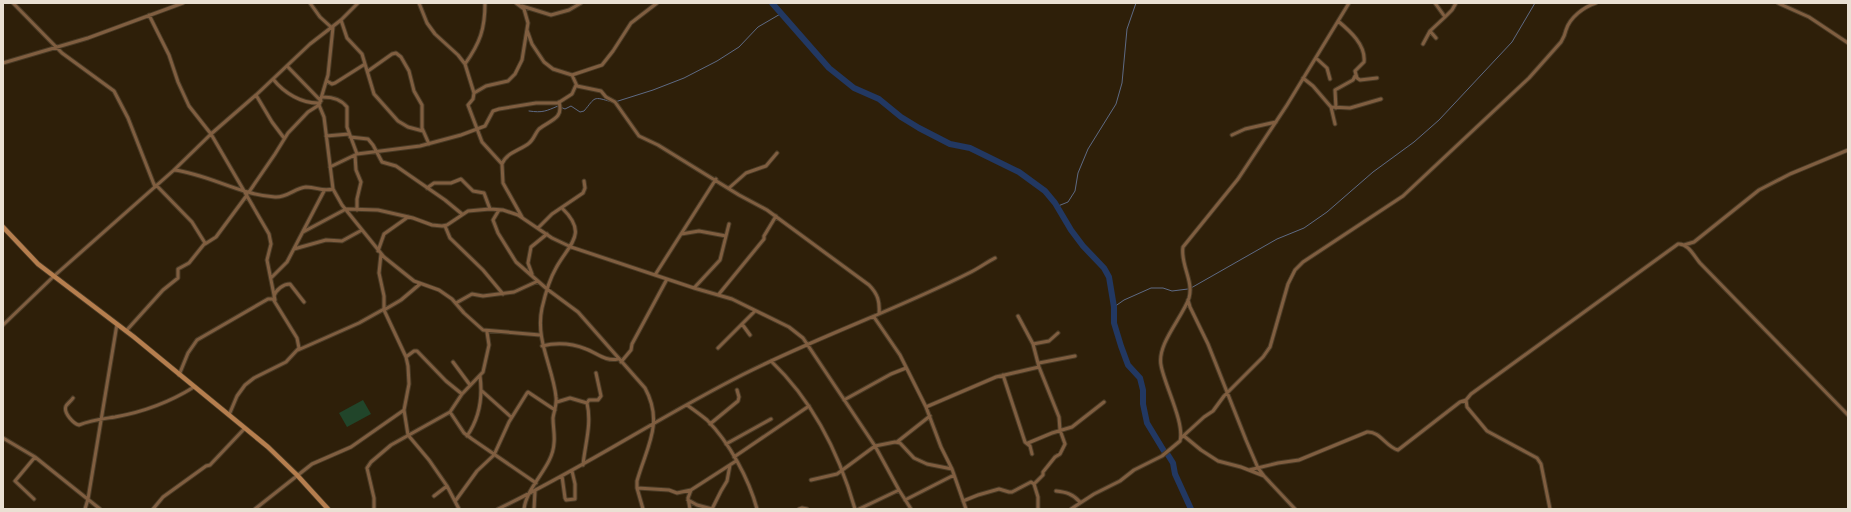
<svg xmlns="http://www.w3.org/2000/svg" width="1851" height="512" viewBox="0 0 1851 512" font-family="'Public Sans',sans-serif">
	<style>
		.green { fill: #21452a }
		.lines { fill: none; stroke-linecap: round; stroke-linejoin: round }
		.stream { stroke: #5e6a84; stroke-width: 1 }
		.river { stroke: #223862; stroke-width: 6 }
		.street-casing { stroke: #483a25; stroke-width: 5 }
		.secondary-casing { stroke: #483a25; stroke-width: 6 }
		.street { stroke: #805e40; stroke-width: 3 }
		.secondary { stroke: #b67e4e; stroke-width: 4.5 }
	</style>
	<rect width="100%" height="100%" fill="#2e1f09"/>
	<path class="green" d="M363,400L371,414L347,427L339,413Z"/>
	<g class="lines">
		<path class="stream" d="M615,102L653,90L684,78L717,61L739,47L758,27L782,13
			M529,111C543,113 546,111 558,106L565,109L571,106L580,112L584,111C596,97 592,96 612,102
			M1058,206L1068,202L1075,191L1078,173L1088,149L1116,104L1122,83L1127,29L1136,3
			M1191,288L1277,239L1304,228L1327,212L1373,172L1414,142L1439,120L1512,42L1535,3
			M1114,307L1124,300L1151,288H1163L1172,291L1188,289"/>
		<path class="river" d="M772,3L829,68L854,88L879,99L901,117L919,128L950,144L970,148L1019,172L1045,191L1055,203L1071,230L1083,246L1104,268L1109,277L1114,307V323L1121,346L1128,365L1140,378L1143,390V404L1147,423L1164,451
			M1168,455L1173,463L1175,474L1191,509"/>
		<g class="street-casing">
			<path id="street" d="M13,3L62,53L114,91L128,118L155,187
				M310,3L320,17L331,27
				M419,3L427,23L435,34L458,55L465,64L474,93L473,99L468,105L482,142L502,164L503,183L522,217
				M1435,3L1445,17L1430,31L1436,38
				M1778,3L1809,17L1848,43
				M522,6L551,15L569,10L581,3
				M149,15L169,55L178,82L189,106L211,134L269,234L271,244L267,260L275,300
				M1445,17L1452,10L1456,3
				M341,20L347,38L362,54L374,94L398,121L408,127L423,131
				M1338,21C1350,31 1366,45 1364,62L1355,71L1357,78L1360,80L1377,78
				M333,27L328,75L319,105L324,117L333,189L342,205L384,257L414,281L439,290L452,299L464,313L483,330L540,335
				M527,30L532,44L544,62L553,69L572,75L577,86L601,91L606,97L615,102L639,136L658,145L739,195L767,210L869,285C878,294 880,302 879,314
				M1423,44L1430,31
				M1316,58L1327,68L1330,79
				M3,63L88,38L183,3
				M465,64C480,43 485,29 485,3
				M287,66L321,101
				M368,71L392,54L396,53L401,57L409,71L414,91L422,105V128L429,144
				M572,75L602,65L613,51L631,23L657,3
				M1303,78L1313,86L1331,107L1350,108L1381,99
				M273,79C284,93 302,104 320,103
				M327,81L332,84L335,83L365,64
				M474,93L486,86L508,81L515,74L522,60L528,23L524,9L516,3
				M256,95L272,122L284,138
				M323,97C332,97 341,99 347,107V127L357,154
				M1331,107L1335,124
				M1336,108L1335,90L1353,80L1355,76
				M1232,135L1245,129L1276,122
				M326,136L349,134
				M350,137L368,139L373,145L382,162L396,166L445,200L462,214
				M355,155L356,170L361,182L357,199V210
				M502,164C506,153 520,150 528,144C534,140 535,133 539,129C550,120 564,119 559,102
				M330,167L357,154L420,146L461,135L485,126L493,111L499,109L536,103H558L572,94L576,85
				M174,170C208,174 240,195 275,197C287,198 295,188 306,187C318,187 321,192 333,189
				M427,188L434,183H451L461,179L473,191L484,193L490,209
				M729,188L746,173L766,166L777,153
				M249,192L275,154L288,133L308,112L319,105
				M499,210L493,220L498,233L516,262L547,289L578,312L645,388C664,423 647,446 637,481V488L643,509
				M445,226L450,238L483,270L503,294
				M538,228L552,214L583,193L585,188L584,181
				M303,232L346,209L378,210L413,218L432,225L442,226L447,225L468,211L490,209L503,210L518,215L552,238L571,247L694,288L732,299L789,327L803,338L875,446L899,490L911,509
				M681,234L699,231L726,236
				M205,244L216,237L247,195
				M1684,245L1694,242L1759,190L1790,174L1848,150
				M294,249L326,240L342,241L362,230
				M378,251L384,234L408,217
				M381,254L379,273L384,296V310L406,357L408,366L409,384L404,410L408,435L429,460L447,486L459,509
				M532,274L528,263L531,247L547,234
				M655,275L716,179
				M271,278L287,262L324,191
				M694,288L720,260L729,224
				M719,294L764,239V236L776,216
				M274,296C276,290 283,284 290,284L304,302
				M1188,300L1190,307L1208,344L1246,440L1258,468L1264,476
				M456,303L472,294L483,296L514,292L538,281
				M384,310L401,300L420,284
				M1018,316L1033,344L1039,367L1059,417L1060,430L1065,444L1060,454L1055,457L1043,472V475L1034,484
				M874,317L900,355L926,407L941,447L952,469L966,509
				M742,324L750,335
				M3,325L54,276L174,170L211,134L256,95L310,44L341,20L358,3
				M126,331L163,290L178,278V269L189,263L205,243L192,222L156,185
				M1033,344L1049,341L1058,333
				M542,346C558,342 571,343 586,349C597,353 606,362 618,359
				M718,348L755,311
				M298,350L359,323L384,309
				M406,357L414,351H417L446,381L462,394
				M771,361C814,402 839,453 855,509
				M453,362L470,385
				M621,362L631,350L632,344L667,279
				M1039,363L1075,356
				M179,375L188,353L197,340L268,299H273L297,338L299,348L286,362L254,378L245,385L237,396L229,415
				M1003,375L1025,442L1030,446L1032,454
				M482,391L511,417
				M73,398C71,401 67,404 66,406C63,413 74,424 79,425C91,420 102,419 115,417C143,412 170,402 194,387
				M844,400L891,374L906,368
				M557,402L570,398L587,403C592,424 585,444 583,465
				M587,403L589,400H598L601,396L596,373
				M687,405C694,410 701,415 707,420C729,442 749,479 757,509
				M926,407L996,377L1039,367
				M450,412L464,433L472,439L536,483
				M710,424L738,401L739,397L737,390
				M467,436C480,417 483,398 480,376
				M1184,436L1201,450L1218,461L1241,467L1264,476L1295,509
				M3,438L35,457L100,509
				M1181,438L1204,417L1213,411L1224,396L1263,357L1270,347L1288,284L1295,270L1303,262L1403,196L1529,78L1561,42C1564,37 1565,35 1566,30C1570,17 1584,7 1596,3
				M897,442L930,416
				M1028,443L1052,433L1072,427L1104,402
				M726,444L771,419
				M734,457L809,406
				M1249,470L1278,463L1299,460L1367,432C1380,431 1386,447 1398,450L1460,402L1466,400
				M562,476L565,498L566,500L575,499V484L572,471
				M811,480L837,474L875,446L895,442L900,443L914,458L927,464L952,469
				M637,488L669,490L677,493L691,490
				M1056,491C1066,492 1073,494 1080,502
				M434,496L447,486
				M34,499L15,481L35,457
				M456,500L477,471L494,455L509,422L527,393L528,392L555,410
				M688,500L697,505L712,509L721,491L727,481L730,465
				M905,500L954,475
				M963,501L978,495L999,489L1009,492H1012L1031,482L1034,484L1038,497V509
				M85,509L88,499L117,324
				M153,509L163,497L206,466L210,465L245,428
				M255,509L312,464L351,447L404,410
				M374,509V498L367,468L371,462L391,445L450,412L462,394L483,372L489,345L487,332
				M498,509C582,469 659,417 742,375C817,337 896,310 971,272C979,268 987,262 995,258
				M524,509C527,485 553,467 554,443C555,435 553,427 553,418C554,411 557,405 556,397C553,367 535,340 542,308C545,295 549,280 556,268C569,244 589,234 562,208
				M534,509L535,491
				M690,509L688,498L691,490L736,461
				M799,509L802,508L807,509
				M859,509L899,490
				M1071,509L1094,494L1120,481L1134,470L1162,456L1180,441C1185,423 1164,384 1161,365C1157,344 1182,318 1189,298C1194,281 1180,264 1183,247L1238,179L1287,105L1349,3
				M1550,509L1541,464L1537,458L1487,431L1467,407L1466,400L1471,394L1678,244C1688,243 1694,256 1700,263L1848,415"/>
		</g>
		<g class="secondary-casing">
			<path id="secondary" d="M3,227L38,264L134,337L268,447L297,475L328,509"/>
		</g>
		<use href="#street" class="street"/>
		<use href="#secondary" class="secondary"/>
	</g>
	<rect width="1851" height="512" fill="none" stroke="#eae0d3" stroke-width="8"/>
</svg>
